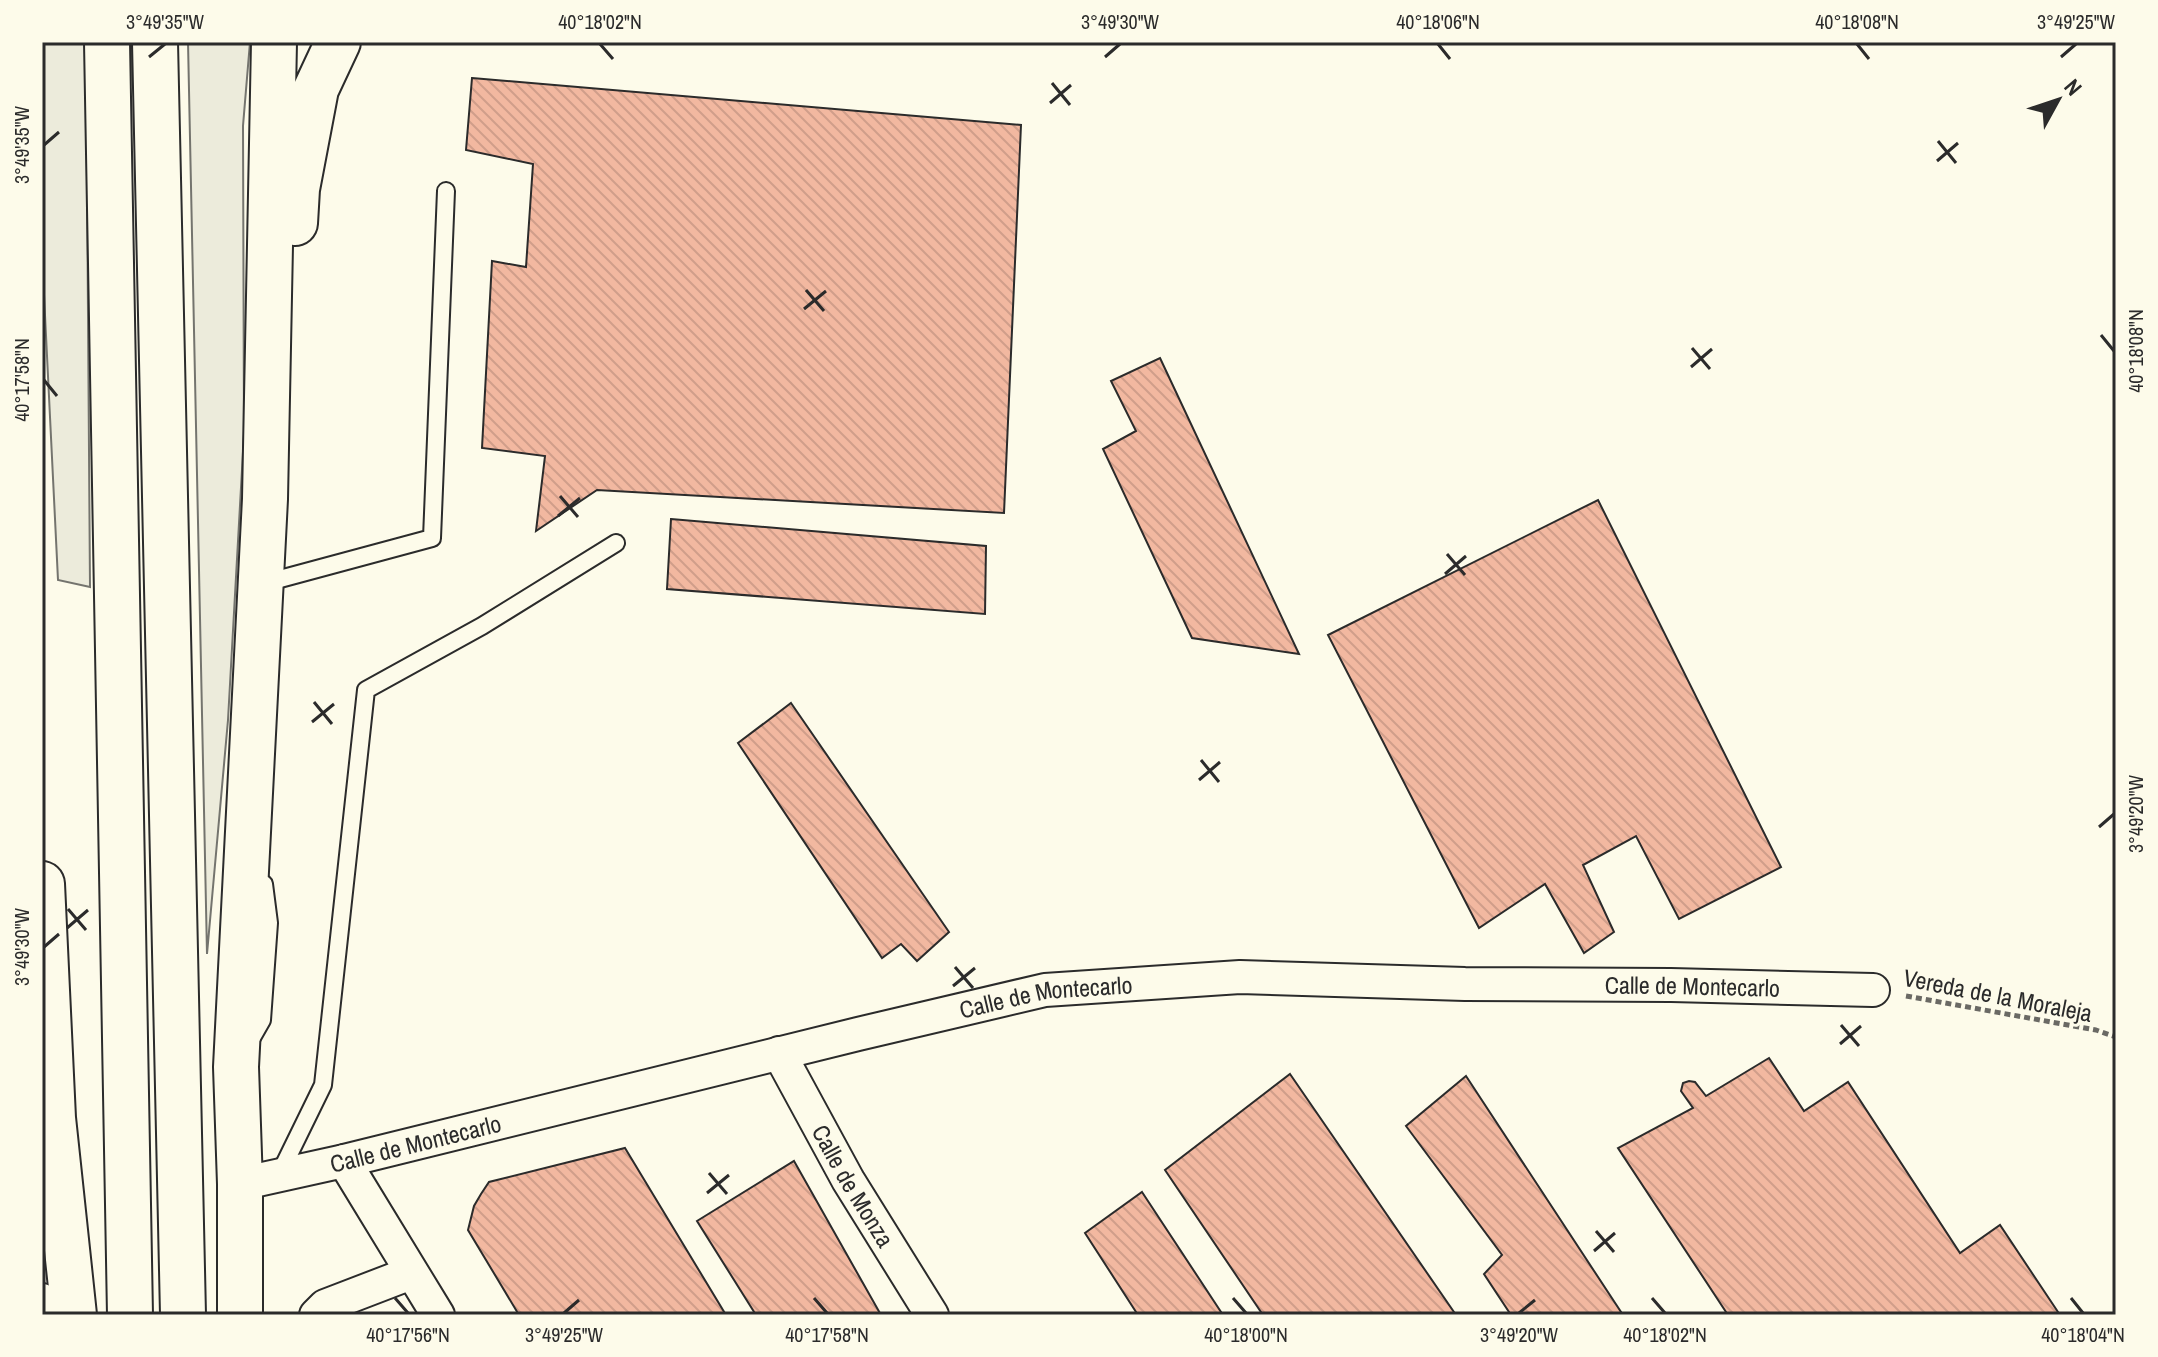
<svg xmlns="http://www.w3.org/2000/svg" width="2158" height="1357" viewBox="0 0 2158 1357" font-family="'Archivo Narrow',sans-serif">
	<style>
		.grass { fill: #ecebdb; stroke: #74746e; stroke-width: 2 }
		.building { fill: url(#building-back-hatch); stroke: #2b2b2b; stroke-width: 2 }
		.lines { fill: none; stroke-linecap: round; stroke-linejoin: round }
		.lane-casing { stroke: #2b2b2b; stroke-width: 20 }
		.street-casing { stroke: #2b2b2b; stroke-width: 36 }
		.highway-casing { stroke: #2b2b2b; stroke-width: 48 }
		.path { stroke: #6a6964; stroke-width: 5; stroke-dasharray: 6 4; stroke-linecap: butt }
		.lane { stroke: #fdfbea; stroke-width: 16 }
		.street { stroke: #fdfbea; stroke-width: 32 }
		.highway { stroke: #fdfbea; stroke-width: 44 }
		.ticks { fill: none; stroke: #2b2b2b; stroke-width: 3 }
		.labels { text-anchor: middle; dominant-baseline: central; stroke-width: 6; stroke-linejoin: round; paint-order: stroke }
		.street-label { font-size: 24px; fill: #2b2b2b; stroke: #fdfbea }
		.neatline { fill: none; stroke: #2b2b2b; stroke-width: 3 }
		.ticks-label { font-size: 20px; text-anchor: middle; fill: #2b2b2b }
	</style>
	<defs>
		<pattern id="building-back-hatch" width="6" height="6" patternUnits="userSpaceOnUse" patternTransform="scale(2)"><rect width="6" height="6" fill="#f2b8a0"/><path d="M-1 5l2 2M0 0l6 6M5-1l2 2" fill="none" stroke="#d09e8a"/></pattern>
	</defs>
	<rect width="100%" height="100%" fill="#fdfbea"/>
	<path class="grass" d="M42,42H86L90,587L58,580L42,254Z
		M188,42H250L243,126L244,434L228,720L207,954Z"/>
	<path class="building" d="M472,78L1021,125L1004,513L597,490L536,531L545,456L482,448L492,261L526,267L533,164L466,150Z
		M1160,358L1299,654L1192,638L1103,449L1136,431L1111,381Z
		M1598,500L1781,867L1679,919L1636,836L1583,865L1614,932L1584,953L1545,884L1479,928L1328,635Z
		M671,519L986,546L985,614L667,589Z
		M791,703L949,932L917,961L901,944L882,958L738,743Z
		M1769,1058L1804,1111L1848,1082L1960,1253L2000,1225L2060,1315H1728L1618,1148L1693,1108L1681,1091L1683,1083L1689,1081L1695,1082L1706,1096Z
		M1290,1074L1456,1315H1263L1165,1170Z
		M1466,1076L1623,1315H1511L1484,1274L1502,1255L1406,1126Z
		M625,1148L726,1315H519L468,1230L474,1206L481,1194L489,1182Z
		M794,1161L881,1315H756L697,1221Z
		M1142,1192L1223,1315H1138L1085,1233Z"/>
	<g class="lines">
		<g class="lane-casing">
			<path id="lane" d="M265,583L432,538L446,191
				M250,1041L262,1020L269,923L264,884
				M279,1175L323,1085L366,690L482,626L616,543"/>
		</g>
		<g class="street-casing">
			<g id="street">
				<path id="s1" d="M779,1053L848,1180L932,1315"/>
				<path d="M344,1161L438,1315"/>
				<path id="s2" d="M240,1184L344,1161L858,1034L1045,990L1240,977L1465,984L1671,985L1873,990"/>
				<path d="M42,1300L58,1315"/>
				<path d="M316,1315L325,1306L411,1273"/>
			</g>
		</g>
		<g class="highway-casing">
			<path id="highway" d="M107,42L130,1315
				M155,42L183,1315
				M295,223L297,189L316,89L338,42
				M42,884L53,1118L74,1315
				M240,1315V1184L236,1067L265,499L274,42"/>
		</g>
		<path class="path" d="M1906,996L2096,1030L2116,1037"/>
		<use href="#lane" class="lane"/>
		<use href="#street" class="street"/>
		<use href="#highway" class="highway"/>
	</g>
	<path class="ticks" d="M600,44L613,59M1438,44L1450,59M1857,44L1869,59M149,57L165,44M1105,57L1120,44M2061,57L2076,44M1052,83L1070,105M1050,103L1071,85M1938,141L1956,163M44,145L59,132M1937,161L1958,143M806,290L824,311M804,309L826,291M2101,335L2114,351M1692,348L1710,369M1691,367L1712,349M44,380L57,396M560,496L578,517M558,516L580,498M1447,554L1465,575M1445,574L1466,556M314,702L332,724M312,722L334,704M1201,760L1219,782M1199,780L1220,762M2099,827L2114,814M68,909L86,930M67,928L88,910M44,947L59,934M955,967L973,988M953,986L975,968M1841,1025L1859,1046M1840,1044L1861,1026M709,1173L727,1194M707,1193L729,1175M1596,1231L1614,1252M1594,1251L1615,1233M395,1298L408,1313M814,1298L827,1313M1233,1298L1246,1313M1652,1298L1665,1313M2071,1298L2083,1313M564,1313L579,1300M1519,1313L1535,1300"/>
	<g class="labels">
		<g class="street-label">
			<text stroke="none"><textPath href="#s2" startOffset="1476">Calle de Montecarlo</textPath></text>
			<text transform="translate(1998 995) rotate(11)">Vereda de la Moraleja</text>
			<text stroke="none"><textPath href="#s2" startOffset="828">Calle de Montecarlo</textPath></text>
			<text stroke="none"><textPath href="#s2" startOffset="180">Calle de Montecarlo</textPath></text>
			<text stroke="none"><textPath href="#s1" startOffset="152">Calle de Monza</textPath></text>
		</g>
	</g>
	<rect width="2158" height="1357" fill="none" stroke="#fdfbea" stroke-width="88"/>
	<g transform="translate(2058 100) rotate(50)" stroke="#fdfbea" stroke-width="6" paint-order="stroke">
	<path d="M0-6L14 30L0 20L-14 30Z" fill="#2b2b2b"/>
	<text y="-12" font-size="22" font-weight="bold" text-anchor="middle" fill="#2b2b2b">N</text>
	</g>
	<rect x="44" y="44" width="2070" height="1269" class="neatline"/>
	<g class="ticks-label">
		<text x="165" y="29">3°49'35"W</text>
		<text x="600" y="29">40°18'02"N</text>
		<text x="1120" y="29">3°49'30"W</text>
		<text x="1438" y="29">40°18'06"N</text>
		<text x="1857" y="29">40°18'08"N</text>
		<text x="2076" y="29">3°49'25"W</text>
		<text transform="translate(22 145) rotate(-90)" y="7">3°49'35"W</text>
		<text transform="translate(2136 351) rotate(-90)" y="7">40°18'08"N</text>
		<text transform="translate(22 380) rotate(-90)" y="7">40°17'58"N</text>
		<text transform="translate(2136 814) rotate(-90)" y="7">3°49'20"W</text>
		<text transform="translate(22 947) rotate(-90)" y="7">3°49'30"W</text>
		<text x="408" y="1342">40°17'56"N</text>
		<text x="564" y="1342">3°49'25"W</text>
		<text x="827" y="1342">40°17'58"N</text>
		<text x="1246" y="1342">40°18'00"N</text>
		<text x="1519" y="1342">3°49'20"W</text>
		<text x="1665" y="1342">40°18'02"N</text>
		<text x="2083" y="1342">40°18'04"N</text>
	</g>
</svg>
